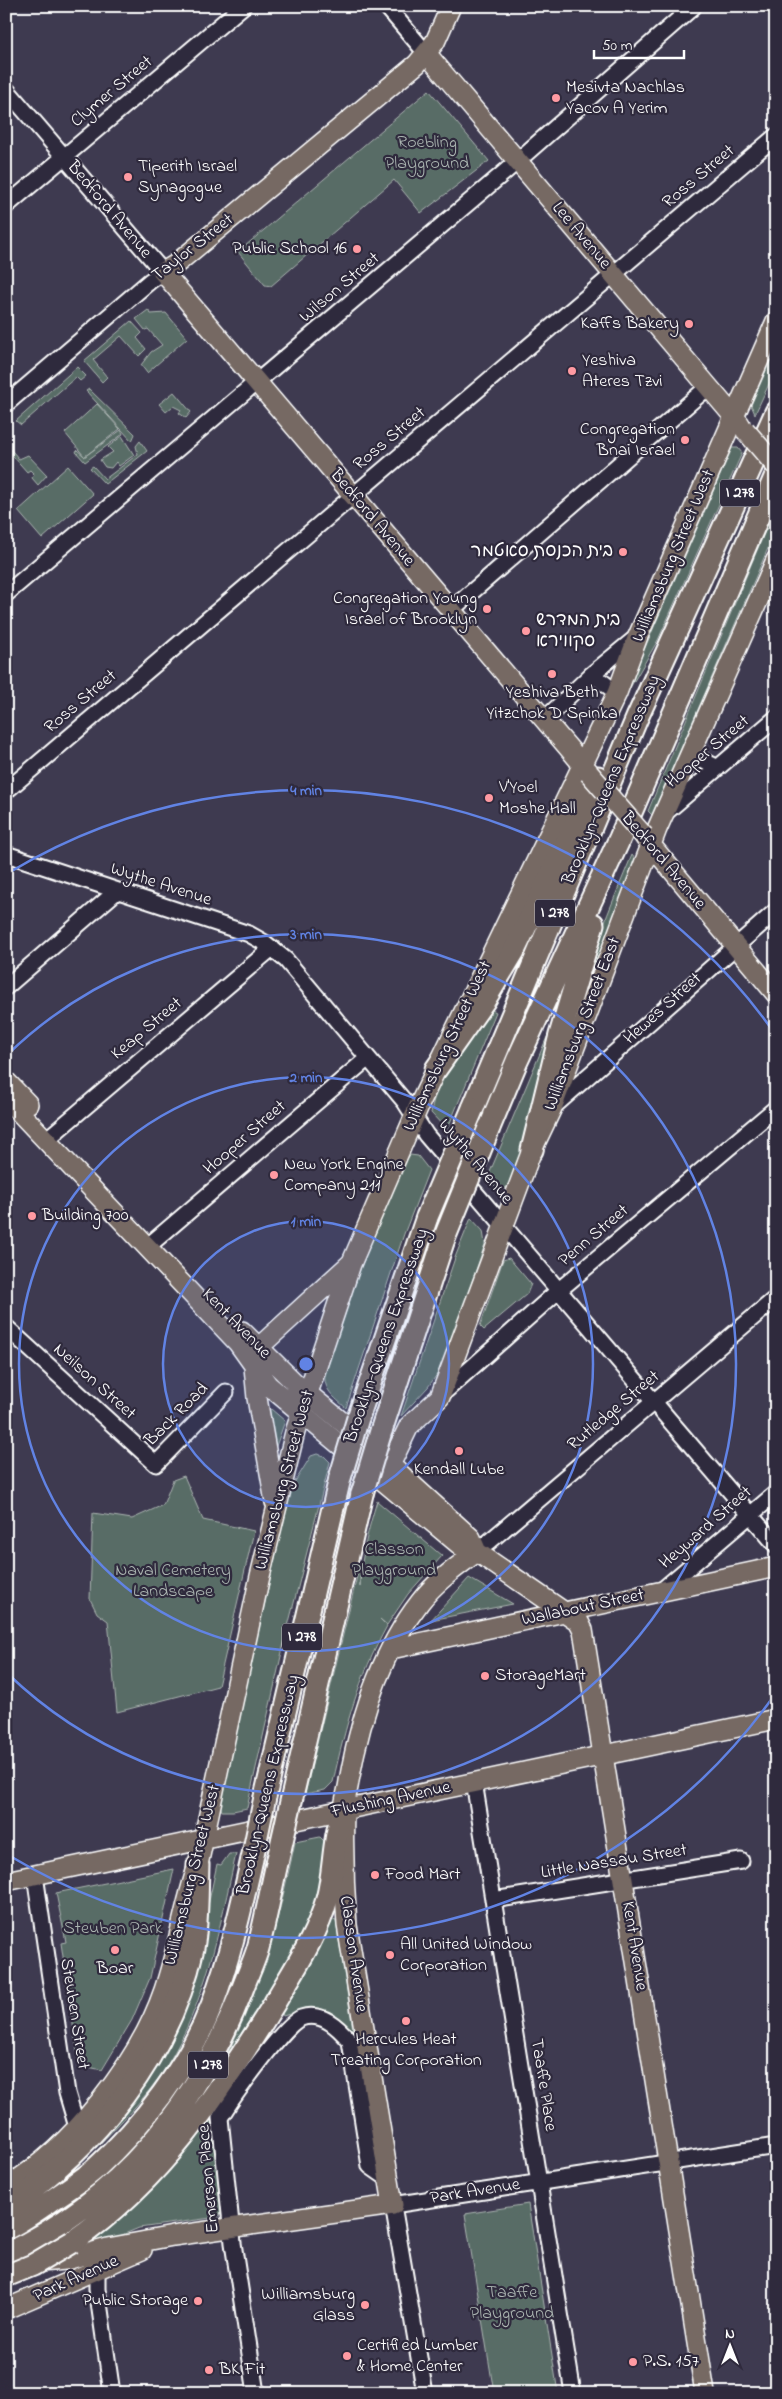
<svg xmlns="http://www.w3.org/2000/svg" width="782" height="2399" viewBox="0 0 782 2399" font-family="'Indie Flower','Playpen Sans Hebrew',sans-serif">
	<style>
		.green { fill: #586c66; stroke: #acb6b2 }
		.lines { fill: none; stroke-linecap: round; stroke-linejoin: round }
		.minor-casing { stroke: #fff; stroke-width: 19 }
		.major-casing { stroke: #fff; stroke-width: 22 }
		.highway-casing { stroke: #fff; stroke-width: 25 }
		.minor { stroke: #2f2a3d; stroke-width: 15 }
		.major { stroke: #766964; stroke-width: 19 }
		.highway { stroke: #766964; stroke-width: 21 }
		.major-bridge-casing { stroke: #fff; stroke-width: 22; stroke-linecap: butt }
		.highway-bridge-casing { stroke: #fff; stroke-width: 25; stroke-linecap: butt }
		.major-bridge { stroke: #766964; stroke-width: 19 }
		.highway-bridge { stroke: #766964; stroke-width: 21 }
		.ring { fill: none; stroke: #6183e4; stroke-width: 2.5 }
		.poi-dot { fill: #ff9aa2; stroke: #2f2a3d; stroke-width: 2 }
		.labels { text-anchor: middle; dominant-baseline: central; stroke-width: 4.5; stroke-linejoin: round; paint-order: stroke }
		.shield { fill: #2f2a3d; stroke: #c1bfc5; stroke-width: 1 }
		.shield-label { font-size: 16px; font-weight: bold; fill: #fff }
		.poi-label { font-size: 18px; fill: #fff; stroke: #2f2a3d; text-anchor: start }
		.street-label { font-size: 18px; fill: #fff; stroke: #2f2a3d }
		.park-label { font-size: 18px; fill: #acb6b2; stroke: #2f2a3d }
		.centre { fill: #6183e4; stroke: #2f2a3d; stroke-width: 2.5 }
		.ring-label { font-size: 15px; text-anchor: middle; font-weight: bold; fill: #6183e4; stroke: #2f2a3d; stroke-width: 4.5; stroke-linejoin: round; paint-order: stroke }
	</style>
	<rect width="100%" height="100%" fill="#3e3a50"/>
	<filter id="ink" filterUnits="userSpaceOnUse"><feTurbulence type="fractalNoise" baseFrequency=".02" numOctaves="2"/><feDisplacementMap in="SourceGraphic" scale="10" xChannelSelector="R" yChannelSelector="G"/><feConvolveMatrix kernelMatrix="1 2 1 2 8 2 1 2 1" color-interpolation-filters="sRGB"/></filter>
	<g filter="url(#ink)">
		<path class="green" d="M429,90L489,161L421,213L394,180L271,286L265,285L238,252Z
			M148,310L151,314L166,313L187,338L147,373L141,365L151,352L162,345L148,329L145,330L136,319Z
			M131,321L142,333L137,338L146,349L139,356L121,336L93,360L107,377L102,382L84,361Z
			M776,348V369L755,414L751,405Z
			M77,367L86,376L80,381L76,377L21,425L16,421Z
			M89,389L135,434L132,441L86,391Z
			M174,392L191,412L186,418L179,413L181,410L173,406L166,412L159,404Z
			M97,404L120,429L84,457L121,430L123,434L85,462L76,452L77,450L84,456L65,433Z
			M122,436L134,455L119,466L116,462L111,468L105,467L100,460L113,452L108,447Z
			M140,441L147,451L105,484L90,468L93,466L105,479L138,454L136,446Z
			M6,444L19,459L28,455L47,475L38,485L32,478L34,474L30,470L27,472L6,448Z
			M732,448H738L742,453L658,640L620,705Z
			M68,466L93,494L42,539L18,511Z
			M776,505V530L652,815L648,811Z
			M632,855L636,860L575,1018C587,961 610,908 632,855Z
			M492,1010L496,1012L447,1130L431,1113C436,1075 470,1040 492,1010Z
			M550,1035L531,1122L512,1180L506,1188L499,1189L487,1179L547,1037Z
			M410,1155L418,1156L429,1170L404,1234L346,1408C334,1397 323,1390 325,1373L369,1243L403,1164Z
			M471,1218L483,1231L485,1244L443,1366L428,1387L401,1416L456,1255Z
			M509,1258L531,1284L527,1294L484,1330L480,1326L503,1260Z
			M271,1409L285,1421L275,1449L277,1450L274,1462L266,1410Z
			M317,1454L324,1456L330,1462L286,1634L247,1808L233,1811H222L219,1803L291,1488L311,1456Z
			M184,1476L203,1520L254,1531L218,1686L117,1712L108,1621L97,1613L90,1599L93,1513L132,1519L163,1505L173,1480Z
			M377,1501L442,1556L408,1594L387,1625L380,1619L387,1626C358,1679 346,1724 333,1782L325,1790L305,1794L360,1564V1587C361,1556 368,1530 377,1501Z
			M469,1578L513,1604L431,1620Z
			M320,1837L324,1841V1885L311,1923L274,1992L207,2090C254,2014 277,1929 295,1842Z
			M229,1854H236C219,1929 207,2000 166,2067C147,2097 120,2123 96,2148L93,2146L200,1943L217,1864L221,1865Z
			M174,1869L150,1978L132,2020L102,2070L79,2065L61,1943L66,1942L56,1893Z
			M331,1919L336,1921L353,2030C324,2007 319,2005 283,2016L280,2009Z
			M212,2111L214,2114L211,2128L223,2210L218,2217L139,2228L78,2253C131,2213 175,2166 212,2111Z
			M528,2204L558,2393H494L465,2214Z"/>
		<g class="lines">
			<g class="minor-casing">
				<path id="minor" d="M386,6L426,53
					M6,89L163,272L150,281L6,404
					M6,206L243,6
					M6,594L506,171L694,6
					M451,610L708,387
					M592,674L617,693
					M544,720L592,674L638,636
					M690,754L718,768
					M6,791L776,136
					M665,813L776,718
					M6,854L249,934L265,943L286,960L405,1102L426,1135L776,1545
					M6,987L117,891
					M553,1107L776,911
					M46,1140L272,948
					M147,1247L368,1058
					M6,1327L156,1464L226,1392
					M441,1395L558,1291L776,1108
					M477,1552L776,1298
					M661,1591L776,1493
					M474,1782L573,2393
					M35,1875L67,2093L77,2127
					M493,1900L741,1861
					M97,2270V2289L112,2393
					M256,2393L233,2243L220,2118C230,2101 285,2023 301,2018C322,2011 338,2027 350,2041L370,2166L390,2180
					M425,2393L393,2205L776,2146"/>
			</g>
			<g class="major-casing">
				<path id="major" d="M451,6L435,42L417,64L176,264L163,272L589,772
					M426,53L740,424
					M645,838L776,994
					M6,1081L28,1104
					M6,1098L238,1343L268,1385L461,1546L477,1552L579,1622L583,1630L705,2393
					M242,1331L295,1383L347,1426L471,1538L477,1552
					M258,1348L350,1264
					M254,1367L257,1398L275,1502
					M383,1480L409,1426L440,1397L532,1150L552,1108L657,829L776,560
					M391,1649L776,1567
					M6,1881L776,1719
					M6,2187C72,2147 139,2063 164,1990C178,1949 184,1906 198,1865L260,1576L295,1432L351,1264L421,1101L617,693L638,636L776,321
					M38,2262L66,2260L108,2248L173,2236L393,2205L347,1925C344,1887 343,1848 344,1811C344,1801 348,1790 349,1781C360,1719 381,1652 420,1602C435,1582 458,1566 477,1552
					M6,2309L142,2250"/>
			</g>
			<g class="highway-casing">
				<path id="highway" d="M436,1069L484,1001L514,951L598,777
					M473,1108L637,718L776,412
					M489,1128L517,1061L620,838L776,475
					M532,1150L560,1035L593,924
					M358,1418L427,1217
					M381,1431L444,1239
					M265,1797L340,1478
					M292,1797L362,1494
					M6,2208C95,2147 170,2055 193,1948C198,1921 197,1893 198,1865
					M6,2229C21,2222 34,2212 48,2203C63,2192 80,2182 94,2170C143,2125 188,2067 212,2005C230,1957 241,1909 252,1859
					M72,2242C161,2181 218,2094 274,2004C293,1971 317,1936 327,1899C335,1869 332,1840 344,1810
					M6,2254C119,2201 198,2105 242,1990C247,1976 254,1962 258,1948C266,1919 271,1888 278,1859"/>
			</g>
			<use href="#minor" class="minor"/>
			<use href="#major" class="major"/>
			<use href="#highway" class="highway"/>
			<g class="major-bridge-casing">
				<path id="major-bridge" d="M745,430L776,466
					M589,773L644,836"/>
			</g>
			<g class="highway-bridge-casing">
				<path id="highway-bridge" d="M427,1217L473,1108
					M444,1239L489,1128
					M340,1478L358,1418
					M362,1494L381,1431
					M252,1859L265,1797
					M278,1859L292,1797
					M6,2276L33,2265L72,2242"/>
			</g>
			<use href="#major-bridge" class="major-bridge"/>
			<use href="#highway-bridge" class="highway-bridge"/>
		</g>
	</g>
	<circle cx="306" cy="1364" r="143" fill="#6183e4" fill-opacity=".12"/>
	<g class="ring">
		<circle cx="306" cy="1364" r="143"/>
		<circle cx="306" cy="1364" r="287"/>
		<path d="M7 1055A430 430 0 1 1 7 1673"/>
		<path d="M773 1697A574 574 0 0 1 10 1856M10 872A574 574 0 0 1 773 1031"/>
	</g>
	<g class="poi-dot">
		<circle cx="556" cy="98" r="5"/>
		<circle cx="128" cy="177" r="5"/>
		<circle cx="357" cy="249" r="5"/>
		<circle cx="689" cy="324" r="5"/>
		<circle cx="572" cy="371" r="5"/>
		<circle cx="685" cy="440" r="5"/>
		<circle cx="623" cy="552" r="5"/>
		<circle cx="487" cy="609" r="5"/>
		<circle cx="526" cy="631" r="5"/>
		<circle cx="552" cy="674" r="5"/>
		<circle cx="489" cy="798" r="5"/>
		<circle cx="274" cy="1175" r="5"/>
		<circle cx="32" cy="1216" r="5"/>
		<circle cx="459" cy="1451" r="5"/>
		<circle cx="485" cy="1676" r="5"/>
		<circle cx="375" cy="1875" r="5"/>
		<circle cx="115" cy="1950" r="5"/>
		<circle cx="390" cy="1955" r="5"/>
		<circle cx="406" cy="2021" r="5"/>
		<circle cx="198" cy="2301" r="5"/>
		<circle cx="365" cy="2305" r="5"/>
		<circle cx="347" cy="2356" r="5"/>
		<circle cx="633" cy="2362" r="5"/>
		<circle cx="209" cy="2370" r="5"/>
	</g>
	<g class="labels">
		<g class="shield">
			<rect x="720" y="479.5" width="40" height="27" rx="4"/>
			<rect x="535" y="899.5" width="40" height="27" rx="4"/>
			<rect x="282" y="1623.5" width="40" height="27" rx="4"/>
			<rect x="188" y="2051.5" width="40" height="27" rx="4"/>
		</g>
		<g class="shield-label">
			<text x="740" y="493">I 278</text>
			<text x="555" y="913">I 278</text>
			<text x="302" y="1637">I 278</text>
			<text x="208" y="2065">I 278</text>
		</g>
		<g class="poi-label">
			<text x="566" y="88">Mesivta Nachlas<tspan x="566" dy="21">Yacov A Yerim</tspan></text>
			<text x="138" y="167">Tiperith Israel<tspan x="138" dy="21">Synagogue</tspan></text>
			<text x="347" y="249" text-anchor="end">Public School 16</text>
			<text x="679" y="324" text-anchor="end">Kaffs Bakery</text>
			<text x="582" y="361">Yeshiva<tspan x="582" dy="21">Ateres Tzvi</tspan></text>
			<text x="675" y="430" text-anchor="end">Congregation<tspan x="675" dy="21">Bnai Israel</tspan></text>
			<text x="613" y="552" text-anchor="end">בית הכנסת סאטמר</text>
			<text x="477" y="599" text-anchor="end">Congregation Young<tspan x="477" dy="21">Israel of Brooklyn</tspan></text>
			<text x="536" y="621">בית המדרש<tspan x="536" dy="21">סקווירא</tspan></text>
			<text x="552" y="693" text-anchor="middle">Yeshiva Beth<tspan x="552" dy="21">Yitzchok D Spinka</tspan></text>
			<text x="499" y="788">V'Yoel<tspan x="499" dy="21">Moshe Hall</tspan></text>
			<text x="284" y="1165">New York Engine<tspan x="284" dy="21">Company 211</tspan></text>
			<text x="42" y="1216">Building 700</text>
			<text x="459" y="1470" text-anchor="middle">Kendall Lube</text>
			<text x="495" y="1676">StorageMart</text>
			<text x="385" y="1875">Food Mart</text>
			<text x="400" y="1945">All United Window<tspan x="400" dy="21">Corporation</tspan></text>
			<text x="115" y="1969" text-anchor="middle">Boar</text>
			<text x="406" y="2040" text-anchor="middle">Hercules Heat<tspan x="406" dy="21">Treating Corporation</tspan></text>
			<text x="355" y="2295" text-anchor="end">Williamsburg<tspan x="355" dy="21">Glass</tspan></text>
			<text x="188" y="2301" text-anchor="end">Public Storage</text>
			<text x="357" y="2346">Certified Lumber<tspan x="357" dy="21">&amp; Home Center</tspan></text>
			<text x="643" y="2362">P.S. 157</text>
			<text x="219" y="2370">BK Fit</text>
		</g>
		<g class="street-label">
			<text transform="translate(112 92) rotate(-40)">Clymer Street</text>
			<text transform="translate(699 177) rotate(-40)">Ross Street</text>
			<text transform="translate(109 210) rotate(50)">Bedford Avenue</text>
			<text transform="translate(581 236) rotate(50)">Lee Avenue</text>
			<text transform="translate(193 248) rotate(-38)">Taylor Street</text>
			<text transform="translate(340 288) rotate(-40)">Wilson Street</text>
			<text transform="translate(390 439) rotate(-40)">Ross Street</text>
			<text transform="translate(372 518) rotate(50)">Bedford Avenue</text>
			<text transform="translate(674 556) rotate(-67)">Williamsburg Street West</text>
			<text transform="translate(81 702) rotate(-40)">Ross Street</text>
			<text transform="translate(708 752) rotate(-40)">Hooper Street</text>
			<text transform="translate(612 780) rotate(-67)">Brooklyn-Queens Expressway</text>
			<text transform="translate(663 861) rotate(50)">Bedford Avenue</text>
			<text transform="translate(161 885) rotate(18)">Wythe Avenue</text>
			<text transform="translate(663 1009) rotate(-42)">Hewes Street</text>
			<text transform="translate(583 1024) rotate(-69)">Williamsburg Street East</text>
			<text transform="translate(147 1029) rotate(-40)">Keap Street</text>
			<text transform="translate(448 1046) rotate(-65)">Williamsburg Street West</text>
			<text transform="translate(245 1138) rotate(-41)">Hooper Street</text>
			<text transform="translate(475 1162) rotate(50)">Wythe Avenue</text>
			<text transform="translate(594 1236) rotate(-40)">Penn Street</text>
			<text transform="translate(236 1324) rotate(46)">Kent Avenue</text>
			<text transform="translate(387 1336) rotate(-71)">Brooklyn-Queens Expressway</text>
			<text transform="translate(94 1382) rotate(42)">Neilson Street</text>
			<text transform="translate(614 1411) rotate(-40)">Rutledge Street</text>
			<text transform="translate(177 1415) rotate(-45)">Back Road</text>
			<text transform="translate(285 1480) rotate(-75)">Williamsburg Street West</text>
			<text transform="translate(706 1528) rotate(-41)">Heyward Street</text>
			<text transform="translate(583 1608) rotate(-12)">Wallabout Street</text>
			<text transform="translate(269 1785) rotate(-77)">Brooklyn-Queens Expressway</text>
			<text transform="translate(391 1800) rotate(-12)">Flushing Avenue</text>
			<text transform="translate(614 1862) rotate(-9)">Little Nassau Street</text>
			<text transform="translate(193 1875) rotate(-76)">Williamsburg Street West</text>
			<text transform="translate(634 1946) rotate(81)">Kent Avenue</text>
			<text transform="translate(353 1954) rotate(82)">Classon Avenue</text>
			<text transform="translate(74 2014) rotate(81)">Steuben Street</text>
			<text transform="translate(543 2085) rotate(81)">Taaffe Place</text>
			<text transform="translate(209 2179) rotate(-95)">Emerson Place</text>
			<text transform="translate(475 2192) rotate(-9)">Park Avenue</text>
			<text transform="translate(76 2279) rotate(-24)">Park Avenue</text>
		</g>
		<g class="park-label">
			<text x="427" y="143">Roebling<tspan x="427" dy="21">Playground</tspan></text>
			<text x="394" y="1550">Classon<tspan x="394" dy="21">Playground</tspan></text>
			<text x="173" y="1571">Naval Cemetery<tspan x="173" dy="21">Landscape</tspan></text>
			<text x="113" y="1929">Steuben Park</text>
			<text x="512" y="2293">Taaffe<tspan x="512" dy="21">Playground</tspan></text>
		</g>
	</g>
	<circle cx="306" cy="1364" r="8" class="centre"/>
	<g class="ring-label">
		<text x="306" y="795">4 min</text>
		<text x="306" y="939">3 min</text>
		<text x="306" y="1082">2 min</text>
		<text x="306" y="1226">1 min</text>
	</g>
	<rect width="782" height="2399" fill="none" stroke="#2f2a3d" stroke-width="25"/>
	<rect x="12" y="12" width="757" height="2374" fill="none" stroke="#fff" stroke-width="2" filter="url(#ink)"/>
	<g transform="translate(730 2346)" stroke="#2f2a3d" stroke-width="4" paint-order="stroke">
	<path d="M0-4L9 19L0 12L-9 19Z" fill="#ffffff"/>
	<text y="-8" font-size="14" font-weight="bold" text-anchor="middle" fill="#ffffff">N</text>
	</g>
	<path d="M594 50v8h90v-8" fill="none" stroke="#ffffff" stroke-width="2.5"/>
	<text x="602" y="50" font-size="15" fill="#ffffff" stroke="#2f2a3d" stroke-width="4" paint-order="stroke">50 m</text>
</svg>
